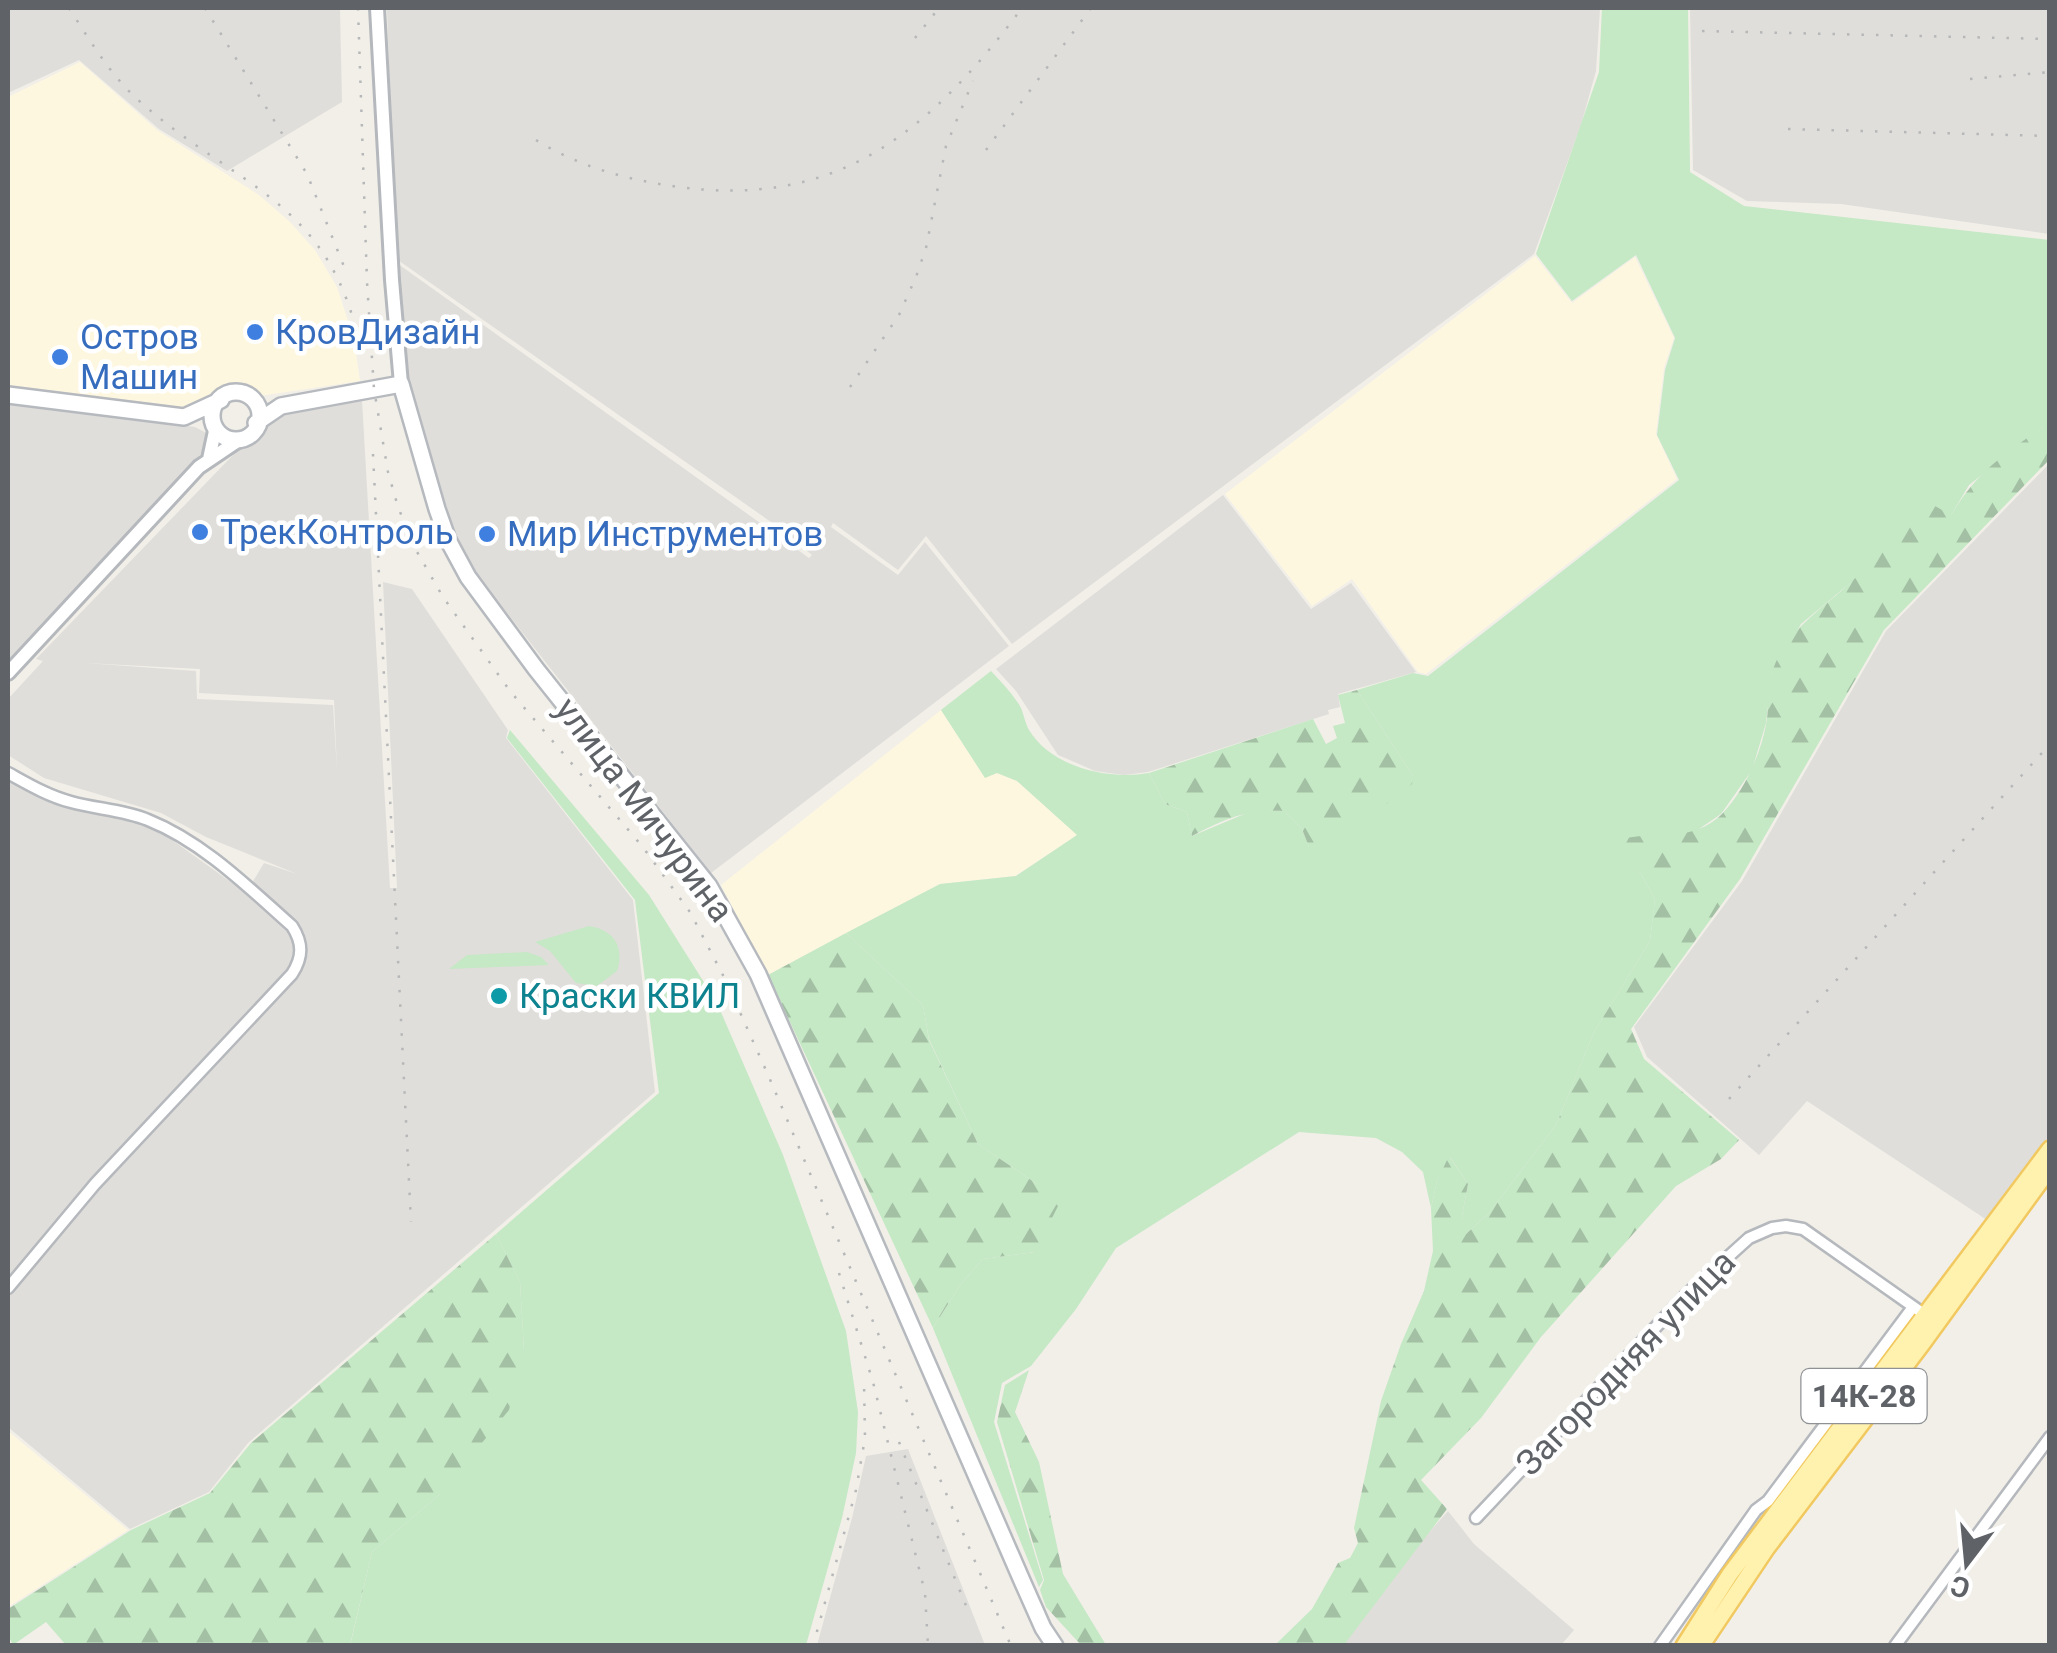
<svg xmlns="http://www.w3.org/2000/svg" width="2057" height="1653" viewBox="0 0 2057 1653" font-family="Roboto,sans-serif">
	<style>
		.commercial { fill: #fef7e0 }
		.industrial { fill: #e0deda; fill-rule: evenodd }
		.grass { fill: #c5e8c5 }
		.forest { fill: url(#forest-firs) }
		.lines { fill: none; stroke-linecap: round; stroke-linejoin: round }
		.minor-casing { stroke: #b5b8bc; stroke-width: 15 }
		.tertiary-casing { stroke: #b5b8bc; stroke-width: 18 }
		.secondary-casing { stroke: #b6babf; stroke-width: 20 }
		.primary-casing { stroke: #f2c960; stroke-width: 20 }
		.minor { stroke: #fff; stroke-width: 10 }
		.tertiary { stroke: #fff; stroke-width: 12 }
		.secondary { stroke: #fff; stroke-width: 15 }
		.primary { stroke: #fff2af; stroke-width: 15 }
		.rail { stroke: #b6b7b8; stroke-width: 2.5; stroke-dasharray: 2.5 12; stroke-linecap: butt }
		.shop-dot { fill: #3f7fe0; stroke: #fff; stroke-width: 4 }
		.culture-dot { fill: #0f9aa8; stroke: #fff; stroke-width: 4 }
		.labels { text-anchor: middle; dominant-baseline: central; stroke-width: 9; stroke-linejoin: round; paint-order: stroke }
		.shield { fill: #fff; stroke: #8f9295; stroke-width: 2.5 }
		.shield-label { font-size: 32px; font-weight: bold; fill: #5f6368 }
		.shop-label { font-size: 35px; fill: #366cbe; stroke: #fff; text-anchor: start }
		.street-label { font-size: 35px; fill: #5f6368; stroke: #fff }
		.culture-label { font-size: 35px; fill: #0d838f; stroke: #fff; text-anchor: start }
	</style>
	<defs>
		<pattern id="forest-firs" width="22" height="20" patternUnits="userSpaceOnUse" patternTransform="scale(2.5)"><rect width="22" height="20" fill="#c5e8c5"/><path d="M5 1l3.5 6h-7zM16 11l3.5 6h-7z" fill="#a3c0a4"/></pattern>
	</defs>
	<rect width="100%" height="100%" fill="#f1efe8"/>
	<path class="commercial" d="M80,62L157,130L259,195L290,222L315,250L337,287L354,339L360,381L184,407L8,385V97Z
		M1535,256L1572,303L1635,257L1674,338L1664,368L1656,434L1677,479L1426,674L1418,672L1352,579L1312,606L1225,494Z
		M941,710L985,777L997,773L1017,781L1078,835L1015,876L940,884L768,975L721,885Z
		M8,1431L128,1530L8,1607Z"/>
	<path class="industrial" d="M8,8H340L342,102L227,171L159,129L79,60L8,93Z
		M387,8H1599L1600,9L1596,71L1581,125L1534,254L1012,644L926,536L898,570L833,523L831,527L898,575L925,542L1009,646L711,873L463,557L434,492L410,387L394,261L809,558L812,555L771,522L395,258Z
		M1690,8H2049V234L1841,204L1747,201L1693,170Z
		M362,400L390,888H397L383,582L412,589L508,730L506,738L633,900L655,1092L248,1443L209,1492L130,1529L8,1427V781L50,803L142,823L161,832L246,893L264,863L297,874L206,837L161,813L44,778L8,755V699L43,661L36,659L263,424L275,416ZM85,663L200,669L199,693L334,700L337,770L333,705L197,699L196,671Z
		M8,402L195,427L216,438L8,661Z
		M2049,464V1136L1987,1220L1807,1101L1759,1155L1647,1057L1634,1027L1742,881L1886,631Z
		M1223,495L1311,609L1351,583L1416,672L1338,694L1340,707L1328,710L1329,714L1148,772L1124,775L1095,771L1058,755L1016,691L996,669Z
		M908,1449L985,1645H817L852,1518L866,1456Z
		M1448,1511L1474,1544L1574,1630L1561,1645L1328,1646Z"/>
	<path class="grass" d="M1602,8H1688L1690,172L1744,206L2049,240V427H2043L1969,485L1951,515L1849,584L1801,624L1772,673L1766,723L1752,770L1721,814L1693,833L1602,847L1641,874L1655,899L1650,941L1594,1032L1556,1125L1488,1214L1465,1235L1462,1216L1468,1184L1450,1157L1437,1181L1431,1208L1423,1172L1402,1152L1376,1138L1299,1132L1116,1248L1076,1309L1031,1366L1002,1383L994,1422L1043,1580L1039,1587L933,1328L960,1285L983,1259L1035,1252L1037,1184L978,1144L929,1039L923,1005L846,933L940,884L1016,876L1077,835L1017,781L997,773L985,778L941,710L991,671C1002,683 1013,694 1021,708C1024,715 1025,723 1029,730C1052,768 1109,780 1149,773L1165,804L1187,812L1192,836L1254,810L1284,811L1302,829L1309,847L1413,776L1357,690L1413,673L1428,676L1679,480L1657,435L1665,370L1675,338L1636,255L1572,301L1536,254L1599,72Z
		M510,730L649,895L717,1003L783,1155L846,1331L858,1412L856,1453L842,1518L806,1645L350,1646L372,1552L439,1495L524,1351L520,1282L496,1234L659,1093L635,900L507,738Z
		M589,926C614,930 625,947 617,971L597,986L576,983L550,951L535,942Z
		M527,952L541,957L549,965L449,969L467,955Z"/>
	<path class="forest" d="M2043,427H2049V460L1884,630L1740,879L1631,1029L1644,1059L1739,1140L1721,1159L1676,1186L1541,1337L1481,1418L1421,1480L1447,1509L1344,1645H1275L1312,1609L1338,1563L1350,1558L1358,1543L1354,1528L1381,1401L1401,1344L1424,1291L1433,1251L1431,1208L1437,1181L1449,1156L1468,1184L1462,1216L1466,1234L1488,1214L1556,1125L1594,1032L1650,941L1655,899L1641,874L1601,848C1640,823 1685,850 1722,814C1745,790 1762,752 1767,719C1769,704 1767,687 1772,673C1784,632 1821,610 1850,583C1879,555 1903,530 1935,506L1951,515C1977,472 2003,455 2043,427Z
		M1357,690L1413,776L1412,784L1325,852L1309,847L1302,829L1284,811C1246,809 1225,819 1192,836L1187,812L1165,804L1149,773L1313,719L1326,744L1337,738L1333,726L1345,723L1338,695Z
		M846,933L923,1005L929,1040L978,1144L1037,1184L1058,1206L1035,1252L983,1259L960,1285L933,1328L768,975Z
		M496,1234L520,1282L524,1351L509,1410L439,1495L372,1552L350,1645H66L46,1622L13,1645L8,1635V1609L131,1530L210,1493L251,1443Z
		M1029,1370L1015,1412L1039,1462L1063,1574L1106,1645H1081L1046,1607L1040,1590L1044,1580L997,1422L1005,1385Z"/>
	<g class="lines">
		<g class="minor-casing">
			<path id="minor" d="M8,773C28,784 48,796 71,802C96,809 124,810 148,820C203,842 248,887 292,926C303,943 303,957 292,974L95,1184L8,1288
				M1476,1518L1687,1294L1749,1238L1772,1228L1786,1226L1803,1229L1928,1317
				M1660,1646L1756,1510L1768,1501L1913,1307
				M1895,1646L2050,1437"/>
		</g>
		<g class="tertiary-casing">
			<path id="tertiary" d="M377,8L392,280L401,384
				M209,459L215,431
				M8,673L199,467L239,440"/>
		</g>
		<g class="secondary-casing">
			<path id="secondary" d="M212 416a24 24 0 1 1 48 0a24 24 0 1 1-48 0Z
				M8,395L184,417L221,400
				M256,423L281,406L401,384L437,509L448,540L468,577L536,669L709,886L758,974L1023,1583L1043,1628L1055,1646"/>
		</g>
		<g class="primary-casing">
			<path id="primary" d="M1684,1646L1730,1574L2050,1149
				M1701,1646L1766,1549L1922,1344L2050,1168"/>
		</g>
		<use href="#minor" class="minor"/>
		<use href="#tertiary" class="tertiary"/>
		<use href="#secondary" class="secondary"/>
		<use href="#primary" class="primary"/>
		<path class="rail" d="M69,8C89,39 109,73 137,99C237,189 332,199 361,352
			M205,8L307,174L345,269
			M358,8L367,282L374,389L388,472L398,507L416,550L443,597L510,691L642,846L690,912L726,981L769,1077L1011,1646
			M1702,31L2050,39
			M915,38L939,8
			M1970,79L2050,72
			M1788,129L2050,136
			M536,140C578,166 624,179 672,186C837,211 929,132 1022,8
			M986,150L1091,8
			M850,387L899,315L916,277L926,248L946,146L973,81
			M373,454L411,1222
			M1729,1099L2050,744
			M839,1273L873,1382L925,1593L928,1646
			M899,1442L969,1613
			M813,1646L856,1490L865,1438L864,1381"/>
	</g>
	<g class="shop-dot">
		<circle cx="255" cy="332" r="10"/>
		<circle cx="60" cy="357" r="10"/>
		<circle cx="200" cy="532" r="10"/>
		<circle cx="487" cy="534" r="10"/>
	</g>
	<circle class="culture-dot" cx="499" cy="996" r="10"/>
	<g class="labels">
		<rect class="shield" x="1801.5" y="1369" width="125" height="54" rx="8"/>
		<g class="shield-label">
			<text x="1864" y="1396">14К-28</text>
		</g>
		<g class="shop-label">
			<text x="275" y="332">КровДизайн</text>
			<text x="80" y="337">Остров<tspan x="80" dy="40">Машин</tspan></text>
			<text x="220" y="532">ТрекКонтроль</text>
			<text x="507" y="534">Мир Инструментов</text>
		</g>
		<g class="street-label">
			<text transform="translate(644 810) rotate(53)">улица Мичурина</text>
			<text transform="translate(1626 1363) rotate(-46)">Загородняя улица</text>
		</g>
		<g class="culture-label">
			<text x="519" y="996">Краски КВИЛ</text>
		</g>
	</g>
	<rect width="2057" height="1653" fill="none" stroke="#5f6368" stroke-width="20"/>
	<g transform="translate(1967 1563) rotate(196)" stroke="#ffffff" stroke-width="8" paint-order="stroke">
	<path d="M0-8L18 38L0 25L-18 38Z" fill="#5f6368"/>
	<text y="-15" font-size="28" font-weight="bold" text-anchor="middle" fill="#5f6368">С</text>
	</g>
</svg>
